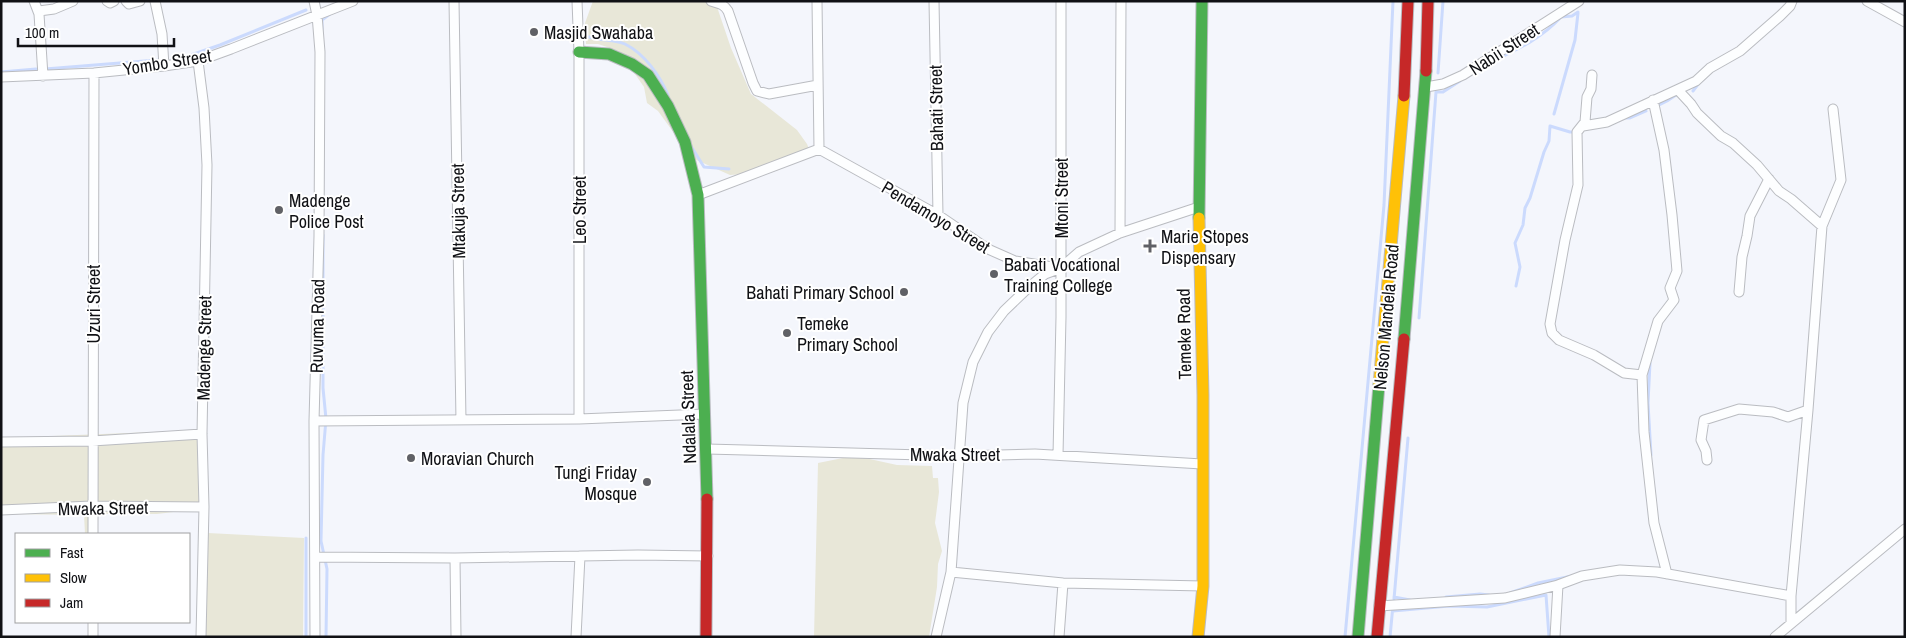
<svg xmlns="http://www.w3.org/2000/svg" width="1906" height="638" viewBox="0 0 1906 638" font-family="'Archivo Narrow',sans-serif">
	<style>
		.green { fill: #e8e7d8 }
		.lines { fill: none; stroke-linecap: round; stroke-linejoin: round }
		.stream { stroke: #cbdafd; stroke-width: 3 }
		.street-casing { stroke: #babcc1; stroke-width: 11 }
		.fast-casing { stroke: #babcc1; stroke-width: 13 }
		.slow-casing { stroke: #babcc1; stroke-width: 13 }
		.jam-casing { stroke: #babcc1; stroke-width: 13 }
		.street { stroke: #fdfeff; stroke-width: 9 }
		.fast { stroke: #4caf50; stroke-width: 11 }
		.slow { stroke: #ffc107; stroke-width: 11 }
		.jam { stroke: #c62828; stroke-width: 11 }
		.poi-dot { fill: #606166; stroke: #fff; stroke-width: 2 }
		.labels { text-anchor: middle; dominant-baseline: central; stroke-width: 4; stroke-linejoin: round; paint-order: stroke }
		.poi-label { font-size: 18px; fill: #101115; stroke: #fff; text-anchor: start }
		.street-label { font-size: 18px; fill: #101115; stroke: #fff }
	</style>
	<rect width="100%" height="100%" fill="#f4f6fc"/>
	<path class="green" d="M593,1H715L731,48L751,94L797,130L807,144L812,156L773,172L730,175L692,158L658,111L647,103L644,87L619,51L598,44H586L585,23Z
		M204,430L206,508L157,514H97V534H85L84,515L1,514V438Z
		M843,458H865L897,465L932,466L933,478H938L939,492L935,523L942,551L938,564L937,587L929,637H814L818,463Z
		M208,533L304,538L303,637H205Z"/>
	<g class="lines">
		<path class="stream" d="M322,29V20L330,14
			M582,29L583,33L586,36C599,41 614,39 625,44C645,54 660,76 668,95
			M172,59L188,56L220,45L306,10
			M1487,64C1514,51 1540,40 1561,17L1572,16L1578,12
			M45,69L157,60
			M1,72L36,69
			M1438,73L1443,1
			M1693,91L1699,83
			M1659,105L1667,101L1676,95
			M1554,114L1575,40L1578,13
			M1624,118H1630L1646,111
			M691,146L704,167L729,169
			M323,235V388L326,419L323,455L321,541L327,569L326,637
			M1516,286L1520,267L1515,243L1523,225L1525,208L1530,198L1544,152L1549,141L1550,126L1570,132H1577
			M1419,318L1436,92H1443L1460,81
			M1650,363L1648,403L1651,455
			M1510,593L1538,583L1572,576
			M1394,597L1410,600
			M1446,597L1480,594L1489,595
			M1394,599L1408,438
			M1393,611L1449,606L1487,607L1546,595L1549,637
			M306,637V538
			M1345,637L1384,205L1393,1
			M1390,637L1393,605"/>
		<g class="street-casing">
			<path id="street" d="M34,1L39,14L43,76
				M107,1L110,3L114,1
				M126,1L129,4L140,1
				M155,1L162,34L164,66
				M314,1L317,15L320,52L319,236L314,421L315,637
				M454,1L461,420
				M577,1L579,52V419
				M711,1C719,4 723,3 728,11L753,83L757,91L769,94L818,85
				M817,1L819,149L938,215L988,249L1015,261L1058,268
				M934,1L938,215
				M1867,1L1905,22
				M39,11L54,9L73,1
				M198,61L204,108L207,165L202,434L204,507L201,637
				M1592,75L1591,89L1587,97L1585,122L1577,132L1578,185L1565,240L1550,324L1552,333L1559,340L1594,355L1624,373L1642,375
				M1,77L94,73L164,66L198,61L231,49L353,1
				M1426,87L1443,84L1463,75L1579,1
				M1678,90L1691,104L1697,113L1721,136L1733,143L1757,165L1779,191L1791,199L1822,226L1808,410L1791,596V622
				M1653,100L1664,150L1672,215L1677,271L1670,288L1674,300L1658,321L1642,375L1644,432L1654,523L1667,574
				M1583,126L1607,122L1696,81L1710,68L1740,51L1780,16L1790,6L1792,1
				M698,195L819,149
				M1822,226L1841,180L1833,109
				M1120,233L1121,1
				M1739,292L1742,257L1747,236L1750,216L1769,179
				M314,421L579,419L705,414
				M1,442L92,441L202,434
				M707,449L959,456L1035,454L1202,464
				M1058,455L1061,317V1
				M1707,460L1706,451L1701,440L1704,420L1739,409L1773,412L1788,417L1808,410
				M1,510L92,506L204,507
				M93,534L94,73
				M315,557L455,558L638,555L708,556
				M455,558L456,637
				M951,572L1063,583L1203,586
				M1379,606L1505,598L1558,585L1582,576L1620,570L1657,572L1791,596
				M93,637V622
				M576,637L580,556
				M936,637L951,572L963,403L973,362L988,332L1004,311L1028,288L1045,274L1061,268L1079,252L1120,233L1199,207
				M1059,637L1063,583
				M1555,637L1558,585
				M1775,637L1905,529"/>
		</g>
		<g class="fast-casing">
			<path id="fast" d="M579,52L609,54L632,64L648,75L668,106L685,142L698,195L707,499
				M1199,218L1202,1
				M1404,339L1426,71
				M1358,637L1379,385"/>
		</g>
		<g class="slow-casing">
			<path id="slow" d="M1379,385L1404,96
				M1198,637L1203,586V395L1199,218"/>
		</g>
		<g class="jam-casing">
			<path id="jam" d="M1426,71L1428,1
				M1404,96L1408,1
				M706,637L707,499
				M1377,637L1404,339"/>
		</g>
		<use href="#street" class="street"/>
		<use href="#fast" class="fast"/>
		<use href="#slow" class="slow"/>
		<use href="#jam" class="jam"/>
	</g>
	<g class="poi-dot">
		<circle cx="534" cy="32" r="5"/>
		<circle cx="279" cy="210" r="5"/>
		<path d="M1147.5 238.5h5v5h5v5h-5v5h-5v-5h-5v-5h5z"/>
		<circle cx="994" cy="274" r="5"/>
		<circle cx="904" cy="292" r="5"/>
		<circle cx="787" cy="333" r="5"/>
		<circle cx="411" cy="458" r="5"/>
		<circle cx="647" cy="482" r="5"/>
	</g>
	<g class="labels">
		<g class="poi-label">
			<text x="544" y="32">Masjid Swahaba</text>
			<text x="289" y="200">Madenge<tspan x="289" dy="21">Police Post</tspan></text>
			<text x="1161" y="236">Marie Stopes<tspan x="1161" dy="21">Dispensary</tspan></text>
			<text x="1004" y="264">Babati Vocational<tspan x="1004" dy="21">Training College</tspan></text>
			<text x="894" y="292" text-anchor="end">Bahati Primary School</text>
			<text x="797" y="323">Temeke<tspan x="797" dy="21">Primary School</tspan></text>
			<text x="421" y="458">Moravian Church</text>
			<text x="637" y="472" text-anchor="end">Tungi Friday<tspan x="637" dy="21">Mosque</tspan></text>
		</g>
		<g class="street-label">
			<text transform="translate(1504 49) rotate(-33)">Nabii Street</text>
			<text transform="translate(167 62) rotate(-9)">Yombo Street</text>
			<text transform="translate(936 108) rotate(-91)">Bahati Street</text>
			<text transform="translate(1061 198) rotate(-90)">Mtoni Street</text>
			<text transform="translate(579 210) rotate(-90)">Leo Street</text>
			<text transform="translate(458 211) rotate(-91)">Mtakuja Street</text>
			<text transform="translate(936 217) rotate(31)">Pendamoyo Street</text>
			<text transform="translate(93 304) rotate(-90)">Uzuri Street</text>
			<text transform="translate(1386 317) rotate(-85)">Nelson Mandela Road</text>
			<text transform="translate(317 326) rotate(-89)">Ruvuma Road</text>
			<text transform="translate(1184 334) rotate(-91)">Temeke Road</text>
			<text transform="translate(204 348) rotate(-89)">Madenge Street</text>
			<text transform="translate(688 417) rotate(-92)">Ndalala Street</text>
			<text x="955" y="454">Mwaka Street</text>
			<text transform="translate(103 508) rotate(-1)">Mwaka Street</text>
		</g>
	</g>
	<rect width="1906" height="638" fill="none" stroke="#101115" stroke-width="5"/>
	<rect x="15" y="533" width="175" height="90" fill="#ffffff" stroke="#9fa0a1"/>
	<rect x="25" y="549" width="25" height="8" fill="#4caf50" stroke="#9fa0a1"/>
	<text x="60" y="558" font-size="15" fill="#101115">Fast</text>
	<rect x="25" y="574" width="25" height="8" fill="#ffc107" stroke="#9fa0a1"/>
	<text x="60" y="583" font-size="15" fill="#101115">Slow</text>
	<rect x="25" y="599" width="25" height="8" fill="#c62828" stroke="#9fa0a1"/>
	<text x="60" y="608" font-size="15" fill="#101115">Jam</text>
	<path d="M18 38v8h156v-8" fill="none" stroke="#101115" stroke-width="2.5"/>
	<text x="25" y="38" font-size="15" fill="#101115" stroke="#ffffff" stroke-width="4" paint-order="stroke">100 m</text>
</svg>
